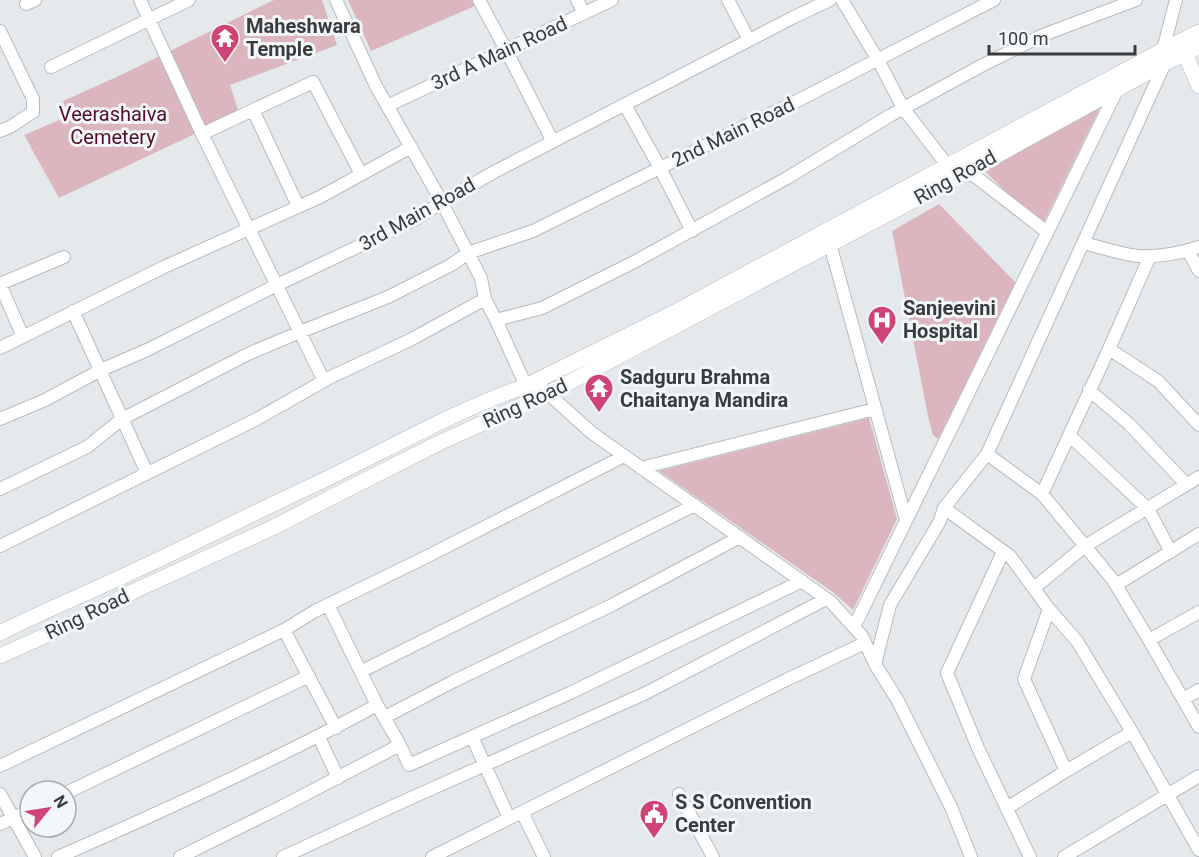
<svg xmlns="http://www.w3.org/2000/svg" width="1199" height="857" viewBox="0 0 1199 857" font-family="Roboto,sans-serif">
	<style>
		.green { fill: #dcb6bf }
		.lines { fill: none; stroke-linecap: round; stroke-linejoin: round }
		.minor-casing { stroke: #b7bbbe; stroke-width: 14 }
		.major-casing { stroke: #b7bbbe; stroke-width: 16 }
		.minor { stroke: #fff; stroke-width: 12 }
		.major { stroke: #fff; stroke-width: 15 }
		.labels { text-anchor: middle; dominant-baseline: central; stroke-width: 6; stroke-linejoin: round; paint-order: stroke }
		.poi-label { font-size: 20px; font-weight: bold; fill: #3a3b3c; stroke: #f3f7fa; text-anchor: start }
		.street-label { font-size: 20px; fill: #3a3b3c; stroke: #f3f7fa }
		.park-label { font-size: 20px; fill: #520d29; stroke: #f3f7fa }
	</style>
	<rect width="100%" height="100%" fill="#e5e9ec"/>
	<path class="green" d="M274,0H322L337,45L230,85L239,113L59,198L24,135L69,116L63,101L121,75Z
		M348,0H472L475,6L371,51Z
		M1102,104L1041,228L984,170Z
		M939,204L1016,283L938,439L933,435L928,416L892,231Z
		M869,418L897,519L853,610L834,593L659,471Z"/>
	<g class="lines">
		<g class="minor-casing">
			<path id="minor" d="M140,0L202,134
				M336,0L376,86L439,197L481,278L485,299L496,320L526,386L543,389L592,433L831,602L862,636L875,664L898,701L951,807L971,857
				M479,0L506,50L553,142
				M577,0L584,13
				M728,0L749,40
				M842,0L878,60L903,108L947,165L976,177L1047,232
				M26,4L35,0
				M0,31L33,99V112L10,127L0,131
				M51,67L189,0
				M625,105L660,168L692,231
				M387,106L612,0
				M253,110L202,134L324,381
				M298,206L253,110L313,82L361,174
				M1083,243C1101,247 1120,254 1138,256C1158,257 1181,253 1199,247
				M830,244L906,520
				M1188,251L1199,271
				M73,311L147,473
				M496,320L542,308L634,262L787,178L891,115L981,66L1043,35L1136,0
				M23,337L0,284L64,257
				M0,348L166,266L320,197L411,147
				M1109,349L1158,381L1199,425
				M1089,390L1129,424L1186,484
				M0,419L45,400L101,370L147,350L277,285L414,220L442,202L494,172L794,17L830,0
				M1069,435L1148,509L1171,552
				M987,454L1042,494L1113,580L1149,640L1199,727
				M641,468L875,409
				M0,489L87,447L122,419L248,354L300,332L388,297L451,265L468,253L533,231L670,163L793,103L994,0
				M1042,494L1109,349L1150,256
				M944,508L1010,556L1049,609L1077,641L1132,732L1199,850
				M0,546L255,420L331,377L410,340L485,299
				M1003,552L947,673L978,748L1030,857
				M1116,585L1199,534
				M1034,588L1085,546L1199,477
				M328,605L377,705L400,745L409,765L570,693L802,581
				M1049,609L1024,679L1066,771
				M854,627L1117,90
				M284,630L336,728
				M1149,640L1199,612
				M875,664L890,605L940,521L944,508L987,454L1165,63L1163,50L1176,0
				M362,671L695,505
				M1183,699L1199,690
				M385,717L454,681L612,605L740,537
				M319,737L338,778
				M472,737L509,818
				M0,766L284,630L315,611L424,558L624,456
				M66,793L309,676
				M0,794L35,857
				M679,794L713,857
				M1007,808L1066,771L1132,732
				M522,812L544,857
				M0,824L30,810
				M58,857C166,810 274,761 377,705
				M180,857L281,807L400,745
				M283,857L402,802L646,693L826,599
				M432,857L786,680L865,643
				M1064,857L1199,776"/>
		</g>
		<g class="major-casing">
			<path id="major" d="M1185,54L1199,86
				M0,633C43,611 88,593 132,572C195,543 257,511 320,482C389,449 454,411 526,386L671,314L1163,50L1199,32
				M0,656L73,623L132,592L274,527L330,498L441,442L547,394L967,172L1165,63L1199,47"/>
		</g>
		<use href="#minor" class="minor"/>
		<use href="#major" class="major"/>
	</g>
	<defs>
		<g id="temple-pin" transform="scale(1.5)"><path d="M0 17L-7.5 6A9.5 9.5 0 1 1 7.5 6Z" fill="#cf4477" stroke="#f3f7fa"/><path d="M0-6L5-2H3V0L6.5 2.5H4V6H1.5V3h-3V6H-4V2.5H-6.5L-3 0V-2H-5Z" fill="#fff"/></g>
		<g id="hospital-pin" transform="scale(1.5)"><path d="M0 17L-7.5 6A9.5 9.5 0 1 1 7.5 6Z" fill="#cf4477" stroke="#f3f7fa"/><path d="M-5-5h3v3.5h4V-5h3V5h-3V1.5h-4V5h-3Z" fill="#fff"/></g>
		<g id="civic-pin" transform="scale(1.5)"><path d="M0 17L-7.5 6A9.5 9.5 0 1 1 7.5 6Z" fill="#cf4477" stroke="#f3f7fa"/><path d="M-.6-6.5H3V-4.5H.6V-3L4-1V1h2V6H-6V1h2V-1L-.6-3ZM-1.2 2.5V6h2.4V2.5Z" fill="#fff"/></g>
	</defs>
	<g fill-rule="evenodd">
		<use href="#temple-pin" x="225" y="38"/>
		<use href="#hospital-pin" x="882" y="320"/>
		<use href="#temple-pin" x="599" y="388"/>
		<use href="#civic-pin" x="654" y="814"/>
	</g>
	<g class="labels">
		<g class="poi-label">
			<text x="246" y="26">Maheshwara<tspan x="246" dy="23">Temple</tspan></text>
			<text x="903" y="308">Sanjeevini<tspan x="903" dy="23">Hospital</tspan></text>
			<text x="620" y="377">Sadguru Brahma<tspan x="620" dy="23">Chaitanya Mandira</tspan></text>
			<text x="675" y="802">S S Convention<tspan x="675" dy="23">Center</tspan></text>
		</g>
		<g class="street-label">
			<text transform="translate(499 53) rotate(-25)">3rd A Main Road</text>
			<text transform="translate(733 132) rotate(-26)">2nd Main Road</text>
			<text transform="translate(955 177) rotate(-29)">Ring Road</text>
			<text transform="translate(417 214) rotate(-29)">3rd Main Road</text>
			<text transform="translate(525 403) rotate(-25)">Ring Road</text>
			<text transform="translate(87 614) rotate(-26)">Ring Road</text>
		</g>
		<g class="park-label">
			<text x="113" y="114">Veerashaiva<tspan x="113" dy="23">Cemetery</tspan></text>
		</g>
	</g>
	<g transform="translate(48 809) rotate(60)"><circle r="28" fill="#f3f7fa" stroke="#a9acae" stroke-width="1.5"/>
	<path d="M0-4.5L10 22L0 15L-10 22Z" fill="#cf4477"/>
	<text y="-9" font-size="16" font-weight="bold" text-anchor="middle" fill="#3a3b3c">N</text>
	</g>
	<path d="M989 45v9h146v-9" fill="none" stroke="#3a3b3c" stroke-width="3"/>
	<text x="998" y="45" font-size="18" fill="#3a3b3c" stroke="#f3f7fa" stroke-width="4.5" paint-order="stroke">100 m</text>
</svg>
